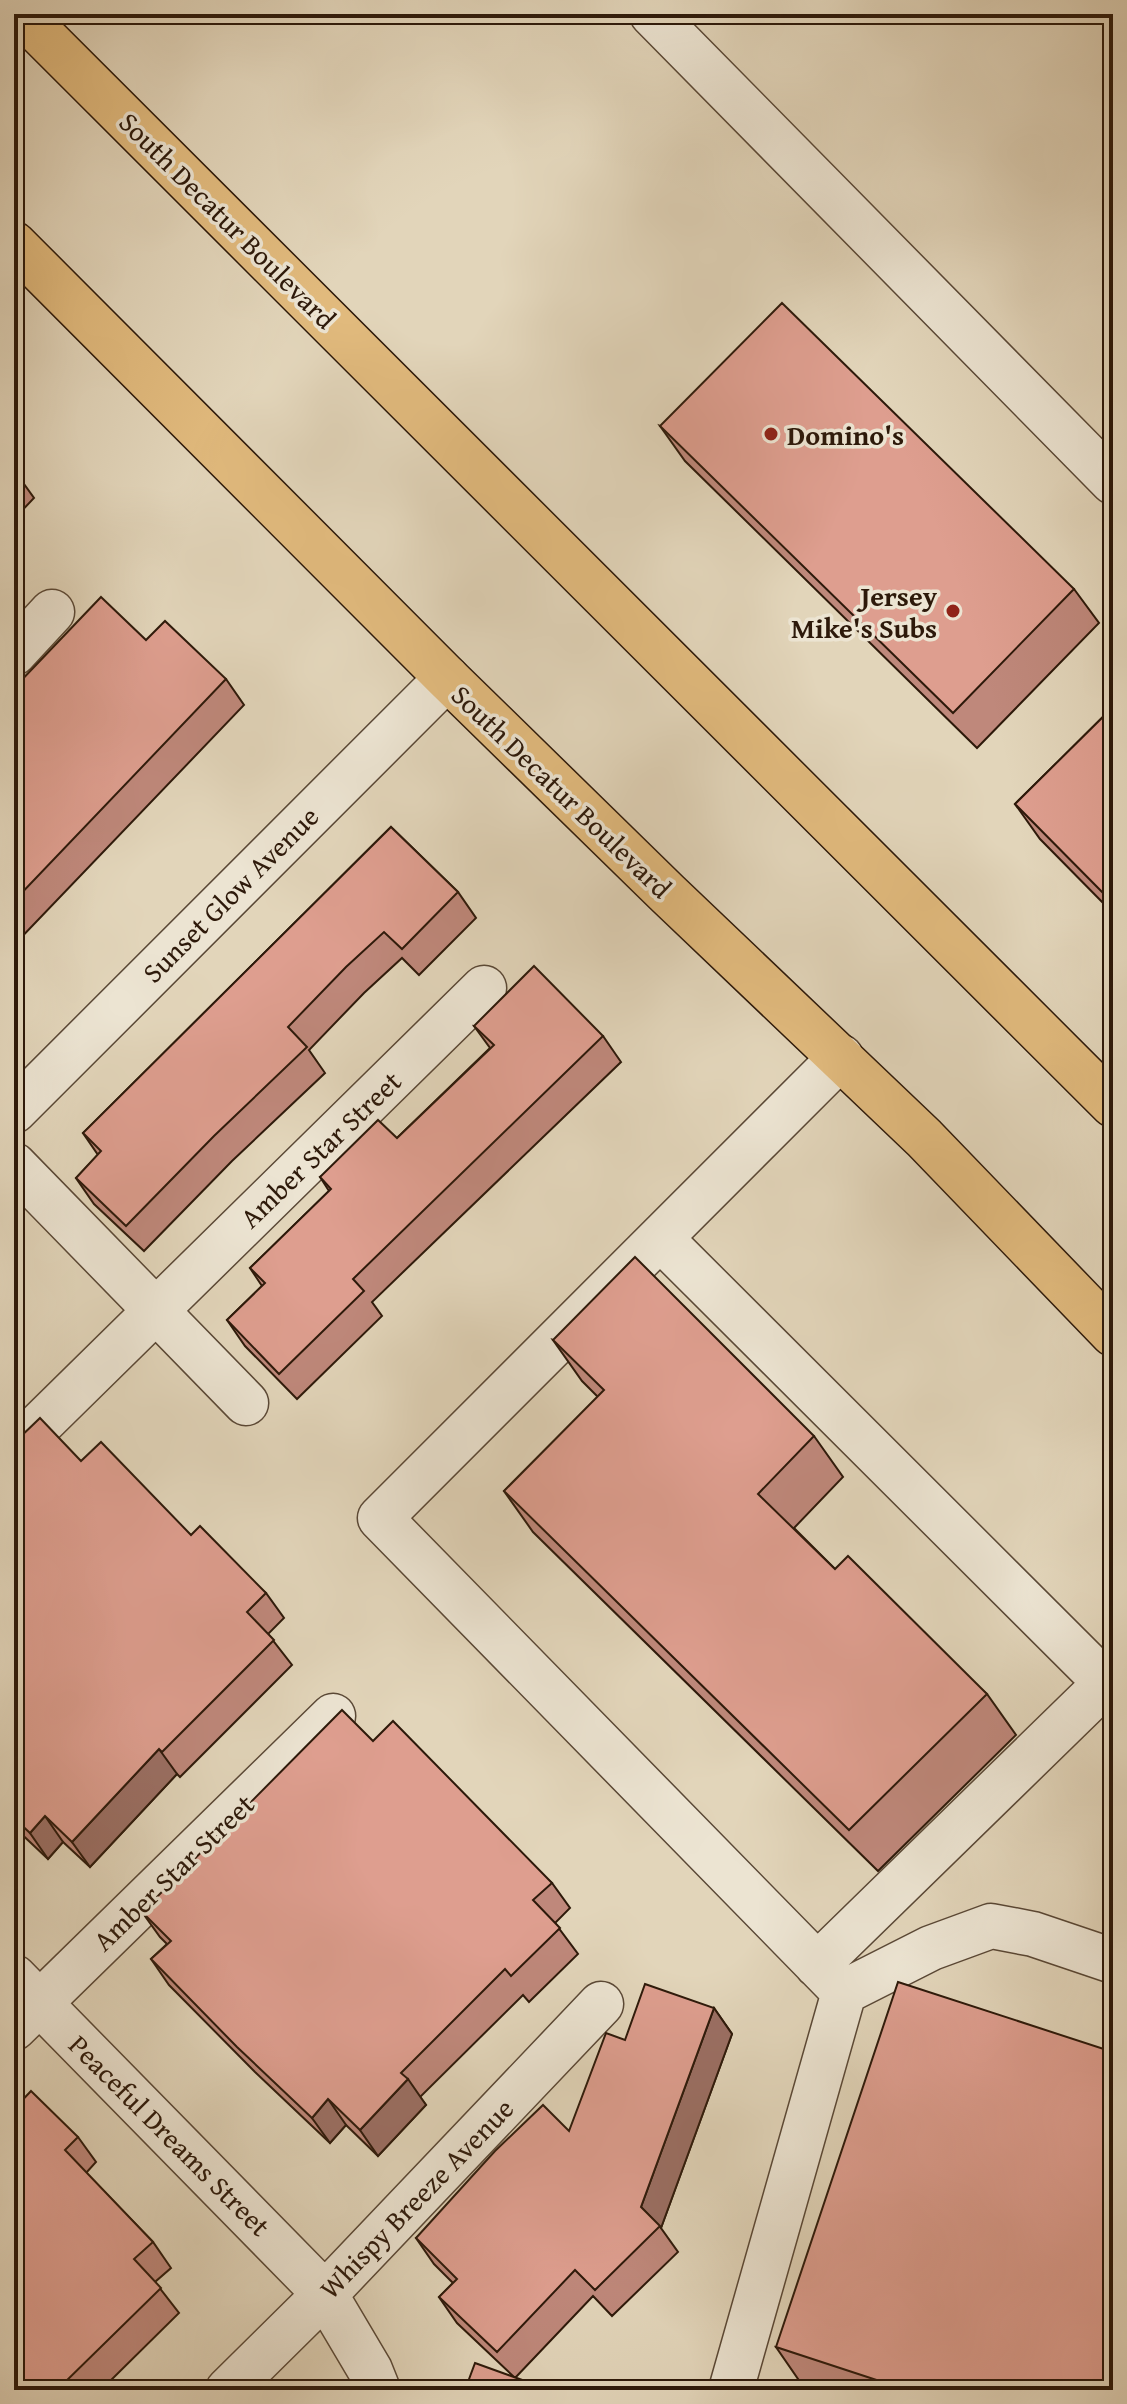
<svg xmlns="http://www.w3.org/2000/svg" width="1127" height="2404" viewBox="0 0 1127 2404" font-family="'Gentium Book Plus',serif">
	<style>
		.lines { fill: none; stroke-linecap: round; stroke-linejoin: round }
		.minor-casing { stroke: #5a4836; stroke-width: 47 }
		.major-casing { stroke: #2d190a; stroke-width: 47 }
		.minor { stroke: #ece4d2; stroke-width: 44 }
		.major { stroke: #e1ba7d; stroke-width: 44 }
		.wall { fill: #bf887b; stroke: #2d190a; stroke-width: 2 }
		.shaded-wall { fill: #9b6f64; stroke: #2d190a; stroke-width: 2 }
		.building { fill: #de9e8f; stroke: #2d190a; stroke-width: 2 }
		.poi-dot { fill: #8f2418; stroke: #ece4d2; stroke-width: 3 }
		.labels { text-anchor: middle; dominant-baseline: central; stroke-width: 7; stroke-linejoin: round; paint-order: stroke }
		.street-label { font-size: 28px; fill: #2d190a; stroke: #ece4d2 }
		.poi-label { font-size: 28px; font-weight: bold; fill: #2d190a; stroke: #ece4d2; text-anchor: start }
	</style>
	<rect width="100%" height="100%" fill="#e2d5ba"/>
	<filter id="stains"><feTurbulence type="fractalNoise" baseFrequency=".0025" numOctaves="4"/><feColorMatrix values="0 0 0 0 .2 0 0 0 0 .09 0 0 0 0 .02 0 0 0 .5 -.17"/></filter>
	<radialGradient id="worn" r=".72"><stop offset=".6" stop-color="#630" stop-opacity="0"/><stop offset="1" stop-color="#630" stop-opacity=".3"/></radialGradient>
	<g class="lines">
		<g class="minor-casing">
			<path id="minor" d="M652,14L1113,482
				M14,653L52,612
				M14,1111L447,678
				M14,1165L246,1403
				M660,1238L1113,1690
				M14,1450L484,988
				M817,1965L1106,1683
				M14,1977L325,2294L370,2370L378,2390
				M844,1992L931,1948L991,1926L1033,1934L1113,1961
				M14,2028L333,1716
				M228,2390L325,2294L601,2004
				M731,2390L844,1992L380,1518L841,1057"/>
		</g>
		<g class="major-casing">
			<path id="major" d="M21,14L1113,1105
				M14,244L447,678L667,893L924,1138L1113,1334"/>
		</g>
		<use href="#minor" class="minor"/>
		<use href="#major" class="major"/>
	</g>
	<path class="wall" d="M660,426L1074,589L1099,623L977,748L685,461Z
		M14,470L34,498L14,519Z
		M146,640L226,679L244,705L14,945V688Z
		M1113,707V913L1040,839L1015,804Z
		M391,827L458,892L476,918L419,975L402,958L364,993L309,1050L325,1073L232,1161L144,1251L94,1204L76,1178L98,1155L83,1133Z
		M474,1026L603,1036L621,1062L372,1302L382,1316L297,1399L245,1346L227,1320L262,1286L250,1268L329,1191L320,1177L397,1138L490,1048Z
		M553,1340L814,1436L843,1477L794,1528L835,1569L987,1694L1016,1735L878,1871L533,1532L504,1491L598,1397L582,1381Z
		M14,1443L81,1461L191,1535L266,1593L284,1618L268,1634L292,1665L180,1777L177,1774L90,1867L63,1842L48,1859L14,1827Z
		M373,1741L552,1883L570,1908L555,1923L578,1954L529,2002L523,1995L420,2097L426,2105L378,2156L346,2125L330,2143L255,2072L169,1985L151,1959L167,1944L160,1937L142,1912Z
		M714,2008L732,2034L661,2228L678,2252L612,2316L593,2296L515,2378L514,2377L457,2323L439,2297L453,2283L434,2264L416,2238L569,2131L625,2040Z
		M14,2109L78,2137L96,2162L86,2173L153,2242L171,2268L155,2282L179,2313L101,2390H14Z
		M776,2347L1113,2390H809L805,2389Z"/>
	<path class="shaded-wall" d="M159,1749L177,1774L90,1867L72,1842Z
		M45,1816L63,1842L48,1859L30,1833Z
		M714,2008L732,2034L661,2228L641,2207Z
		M408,2079L426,2105L378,2156L360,2130Z
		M328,2099L346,2125L330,2143L312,2118Z"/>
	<path class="building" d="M782,303L1074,589L953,713L660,426Z
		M101,597L146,640L165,621L226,679L14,901V688Z
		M1113,707V903L1015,804Z
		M391,827L458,892L402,949L384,932L346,967L288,1027L307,1047L214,1136L126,1226L76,1178L101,1151L83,1133Z
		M534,966L603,1036L353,1279L364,1291L279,1374L227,1320L265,1283L250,1268L331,1189L320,1177L378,1120L397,1138L494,1045L474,1026Z
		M635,1257L814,1436L758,1494L835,1569L848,1556L987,1694L849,1830L504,1491L604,1390L553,1340Z
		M40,1418L81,1461L101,1442L191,1535L200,1526L266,1593L247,1612L274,1640L162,1752L159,1749L72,1842L45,1816L30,1833L14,1818V1443Z
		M342,1710L373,1741L393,1721L552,1883L533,1900L560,1928L511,1976L505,1969L401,2073L408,2079L360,2130L328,2099L312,2118L237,2047L151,1959L171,1941L142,1912Z
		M898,1982L1113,2052V2390H907L776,2347Z
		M645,1984L714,2008L641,2207L660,2226L595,2290L575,2270L497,2352L439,2297L457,2279L416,2238L495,2151L543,2105L569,2131L606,2033L625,2040Z
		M31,2091L78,2137L65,2150L153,2242L134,2259L161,2288L57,2390H14V2109Z
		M475,2363L550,2390H465Z"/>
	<g class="poi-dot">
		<circle cx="771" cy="434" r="8"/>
		<circle cx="953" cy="611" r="8"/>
	</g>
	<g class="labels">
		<g class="street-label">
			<text transform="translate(228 220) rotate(45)">South Decatur Boulevard</text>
			<text transform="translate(562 791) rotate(44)">South Decatur Boulevard</text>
			<text transform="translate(230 894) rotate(-45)">Sunset Glow Avenue</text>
			<text transform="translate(320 1149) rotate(-44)">Amber Star Street</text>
			<text transform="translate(173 1872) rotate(-44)">Amber Star Street</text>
			<text transform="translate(170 2135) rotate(45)">Peaceful Dreams Street</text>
			<text transform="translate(416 2198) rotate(-46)">Whispy Breeze Avenue</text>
		</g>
		<g class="poi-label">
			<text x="787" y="434">Domino's</text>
			<text x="937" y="595" text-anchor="end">Jersey<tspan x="937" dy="32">Mike's Subs</tspan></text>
		</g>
	</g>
	<rect width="1127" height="2404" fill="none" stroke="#e2d5ba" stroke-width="48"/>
	<rect x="16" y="16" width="1095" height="2372" fill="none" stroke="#2d190a" stroke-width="4"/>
	<rect x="24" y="24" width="1079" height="2356" fill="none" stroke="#2d190a" stroke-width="2"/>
	<rect width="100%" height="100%" filter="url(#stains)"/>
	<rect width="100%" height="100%" fill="url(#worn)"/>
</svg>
